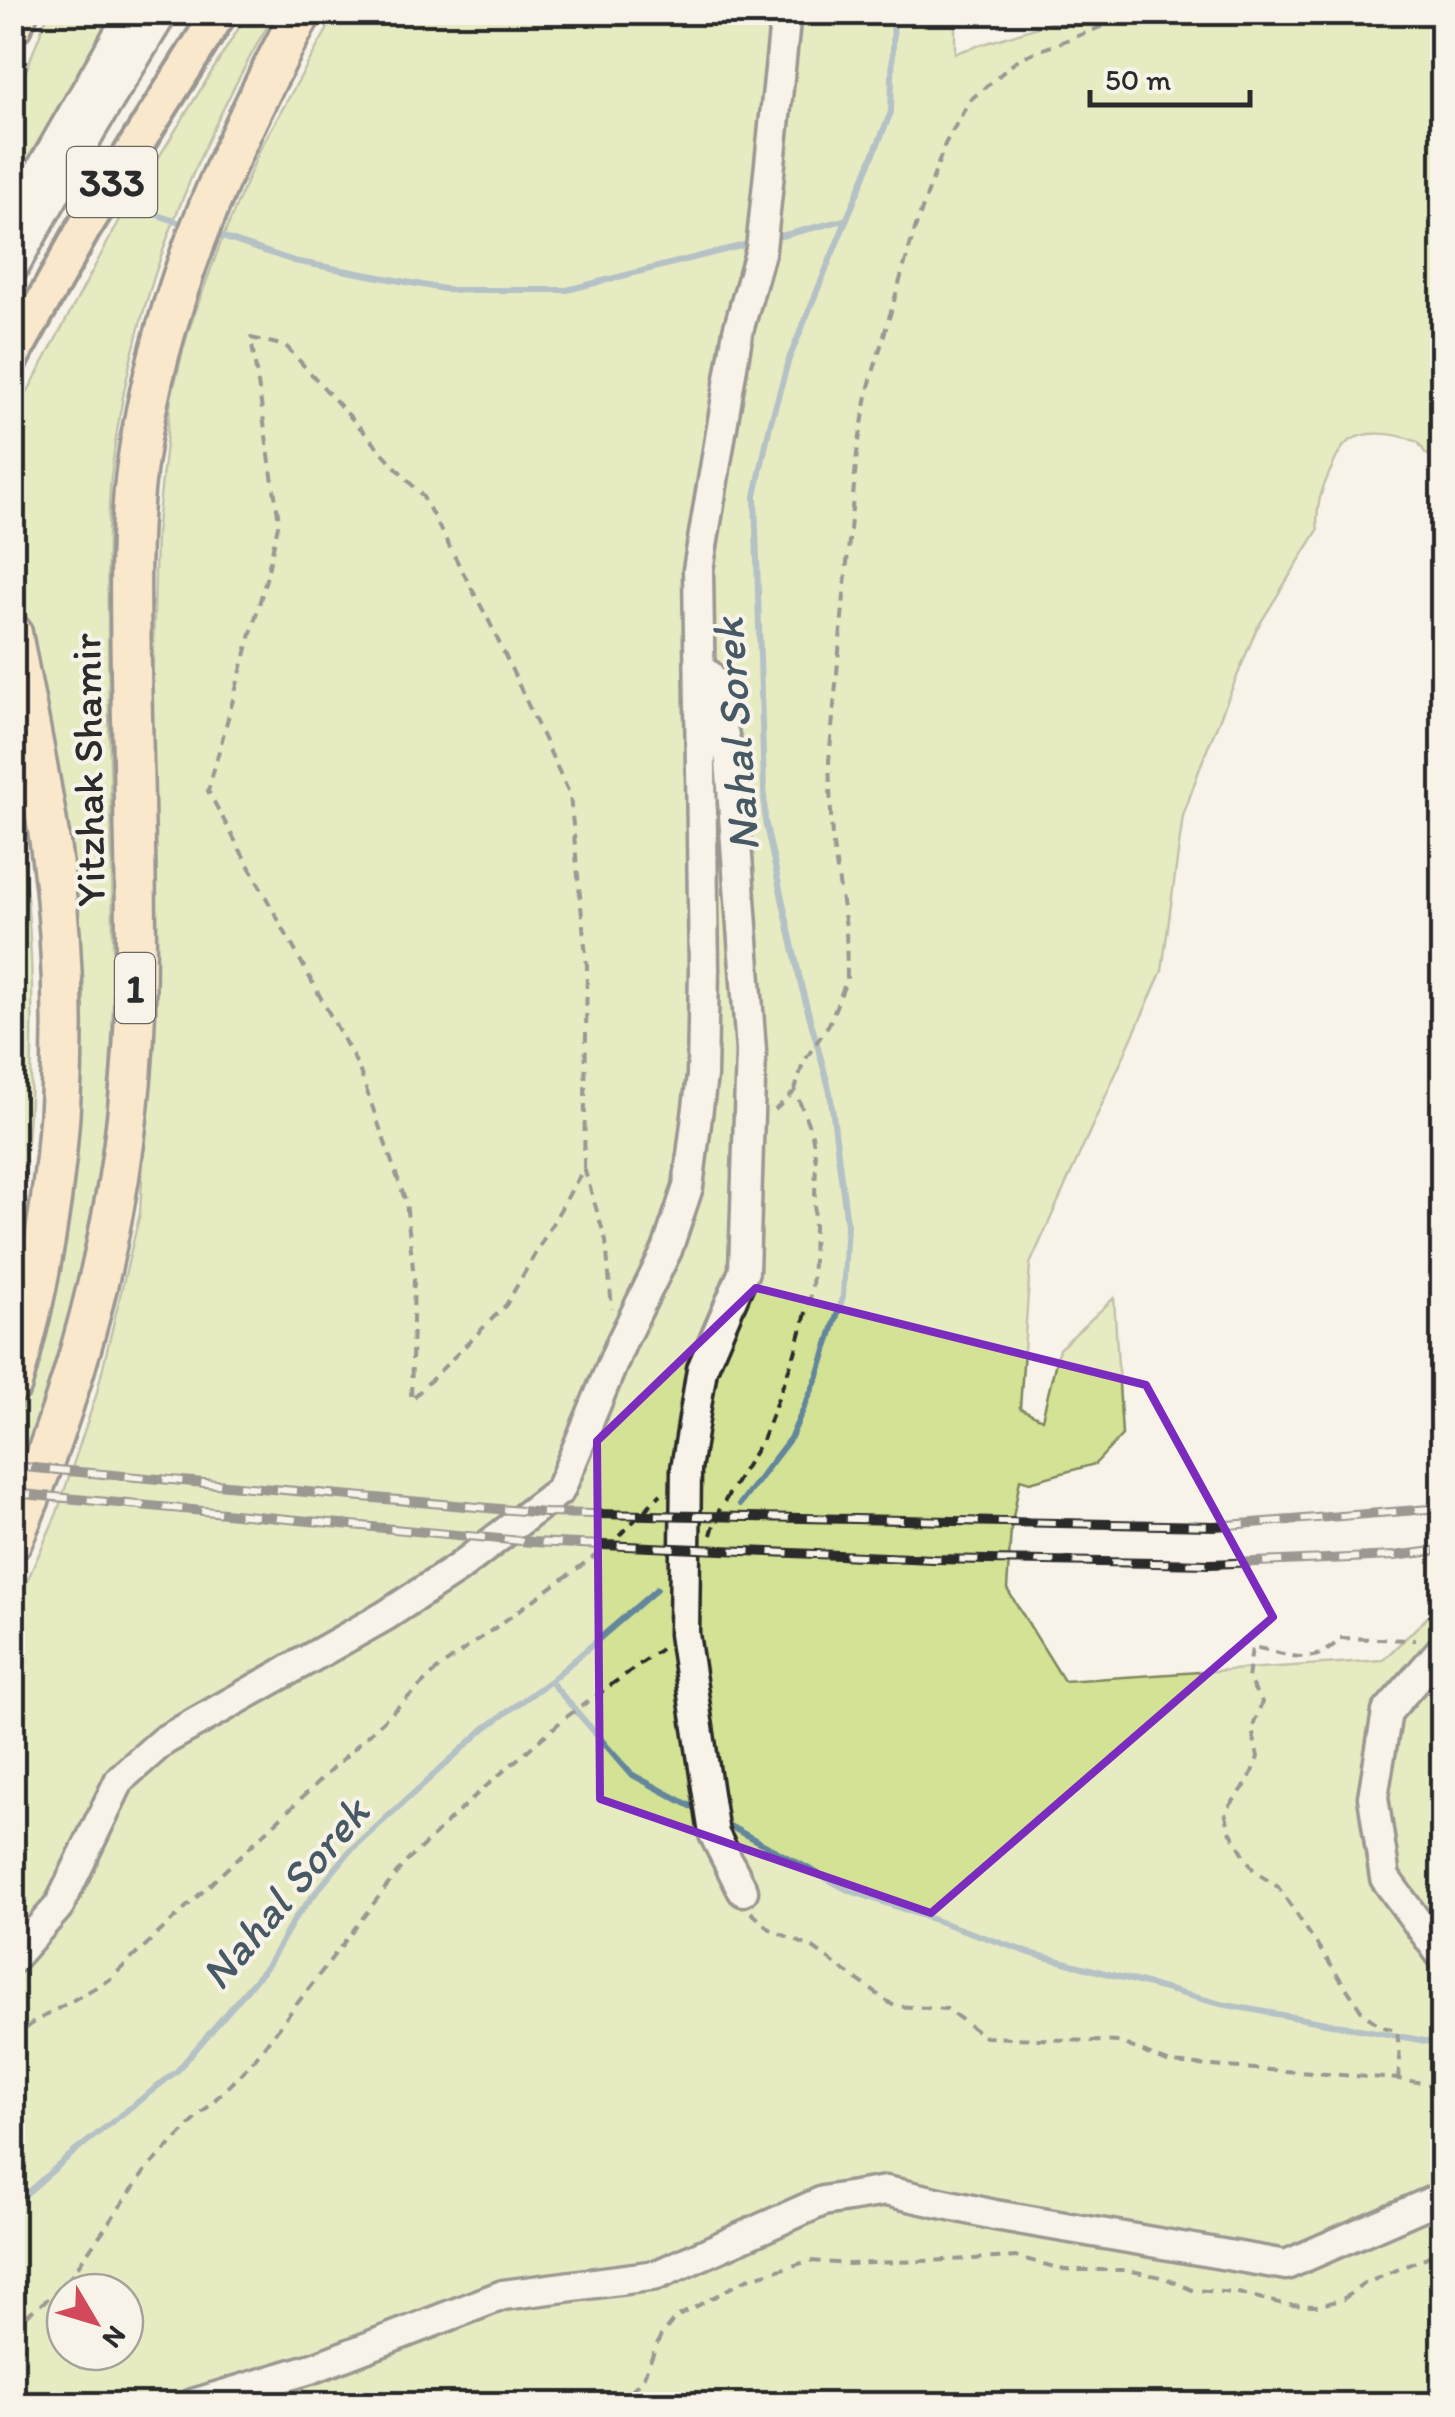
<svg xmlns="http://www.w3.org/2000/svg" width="1455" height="2417" viewBox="0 0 1455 2417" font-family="Itim,sans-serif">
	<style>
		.green { fill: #d3e295; stroke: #7f8660; stroke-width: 2.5; fill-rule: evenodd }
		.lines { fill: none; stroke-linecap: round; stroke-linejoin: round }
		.stream { stroke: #63869c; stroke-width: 6 }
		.minor-casing { stroke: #2b2b2b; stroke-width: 35 }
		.major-casing { stroke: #2b2b2b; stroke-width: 40 }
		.highway-casing { stroke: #2b2b2b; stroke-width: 45 }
		.path { stroke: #2b2b2b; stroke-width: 4; stroke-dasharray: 10 8; stroke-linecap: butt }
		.minor { stroke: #f7f3e8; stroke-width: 28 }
		.major { stroke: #fcdcac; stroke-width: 32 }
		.highway { stroke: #fcdcac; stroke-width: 38 }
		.rail-casing { stroke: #2b2b2b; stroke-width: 10 }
		.rail { stroke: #f7f3e8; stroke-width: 6; stroke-dasharray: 19; stroke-linecap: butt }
		.marked { fill: none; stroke: #7b2cbf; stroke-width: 8; stroke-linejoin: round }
		.labels { text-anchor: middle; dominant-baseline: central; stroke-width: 8; stroke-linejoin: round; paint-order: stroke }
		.shield { fill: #f7f3e8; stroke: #686764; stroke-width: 2.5 }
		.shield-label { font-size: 40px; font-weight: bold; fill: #2b2b2b }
		.street-label { font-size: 42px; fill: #2b2b2b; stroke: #f7f3e8 }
		.water-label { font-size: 45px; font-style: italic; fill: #475964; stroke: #f7f3e8 }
	</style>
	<rect width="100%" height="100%" fill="#f7f3e8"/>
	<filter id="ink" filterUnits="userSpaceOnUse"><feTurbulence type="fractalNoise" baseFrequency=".01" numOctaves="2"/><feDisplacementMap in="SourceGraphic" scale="20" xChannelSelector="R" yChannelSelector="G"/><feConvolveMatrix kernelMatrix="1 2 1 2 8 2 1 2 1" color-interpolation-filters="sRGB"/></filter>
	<g filter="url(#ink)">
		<path class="green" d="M337,12H955V53L1082,13H1442V457L1426,454L1418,442C1397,433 1360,427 1343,447C1337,455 1332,467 1328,476C1320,493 1315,511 1318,530L1256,630L1202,762L1183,816L1162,971L1030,1264L1020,1408L1042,1419L1059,1349L1114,1298L1122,1435L1095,1464L1030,1482L1020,1479L1011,1529L1007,1589L1064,1681L1383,1660L1442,1603V2404H13V1613L57,1513L96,1396L140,1213L149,1070L150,781L156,534L171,398L188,332L219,247L260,149ZM65,2292H125V2352H65Z
			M48,13H123L13,203V105Z
			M248,13H275C192,154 128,313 111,477C106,533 108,590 108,645C109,765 114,885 113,1004C110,1169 73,1335 13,1488L12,1440L45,1333L70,1185L79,1106V1000L64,846L13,534V419L118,223Z
			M12,781C39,940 39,1093 13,1252Z"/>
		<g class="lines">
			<path class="stream" d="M12,166L30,172
				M113,200L187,225
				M213,234L294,261L449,290H567L752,243
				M769,239L844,220
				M740,1504L791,1437L818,1376L843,1296L847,1224L830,1092L802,989L765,821L755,496L770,425L789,359L891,112L894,12
				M550,1681L631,1774L702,1812
				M722,1822L848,1890L1030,1953L1221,2004L1442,2044
				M12,2206L74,2152L177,2071L268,1965L295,1918L349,1852L485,1728L550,1681L657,1589"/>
			<g class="minor-casing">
				<path id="minor" d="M12,220L131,12
					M12,270L91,130L163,12
					M709,675L730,760L751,1051L744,1271L702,1369L686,1469L684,1634L714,1834L743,1891
					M1442,1649L1387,1712L1373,1797L1385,1878L1442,1956
					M12,1959L59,1906L120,1779L163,1741L385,1616L457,1569L560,1490L622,1341L667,1250L688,1187L702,1076L704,969L698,570L738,331L761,249L786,12
					M193,2404L313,2368L503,2295L657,2275L823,2201L886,2191L995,2215L1286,2265L1442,2197"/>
			</g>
			<g class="major-casing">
				<path id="major" d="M12,357L84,228L220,12"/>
			</g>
			<g class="highway-casing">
				<path id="highway" d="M12,25L18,12
					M12,633C25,703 40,773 50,843C75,1021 63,1211 12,1384
					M12,1541C84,1374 129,1193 135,1011C138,897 133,783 131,670C130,602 128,532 137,464C159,304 226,153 302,12"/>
			</g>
			<path class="path" d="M251,338L286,346L423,497L490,623L570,795L587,966L584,1168L506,1305L411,1400L414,1278L406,1202L358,1066L208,791L266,579L279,521Z
				M775,1110L794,1092
				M584,1168L606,1241L612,1309
				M711,1535L717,1514L763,1438L795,1353L812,1291L816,1162L812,1134L795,1090L803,1063L829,1024L847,979L846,927L832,839L829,761L857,453L868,390L915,229L945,144L970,100L1020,58L1140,12
				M751,1912L770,1929L813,1948L894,2006L947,2009L985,2037L1119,2042L1170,2063L1398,2079L1442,2086
				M12,2040L34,2022L109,1980L439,1668L610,1545L661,1494
				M1398,2079L1400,2060L1397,2030L1382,2027L1364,2014L1278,1887L1254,1871L1230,1831L1225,1812L1248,1782L1258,1757L1252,1729L1262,1702L1248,1679L1252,1647C1286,1652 1314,1671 1340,1638L1416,1640
				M12,2327L64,2286L146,2170L254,2060L403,1865L477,1794L565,1718L661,1649
				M619,2404L643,2378L660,2337L675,2318L747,2279L809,2261L849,2264L1018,2257L1065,2270H1127L1165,2278L1192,2290L1238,2293L1288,2305L1318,2306L1343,2299L1364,2284L1434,2254L1442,2241"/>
			<use href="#minor" class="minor"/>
			<use href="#major" class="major"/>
			<use href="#highway" class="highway"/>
			<g class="rail-casing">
				<path id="rail" d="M12,1466L545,1513L1215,1526L1442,1508
					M12,1493L532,1542L933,1559L1211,1564L1394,1556L1442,1550"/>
			</g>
			<use href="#rail" class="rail"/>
		</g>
	</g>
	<path d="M0 0H1455V2417H0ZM756,1288L1146,1385L1273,1617L931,1913L600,1799L597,1441Z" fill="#f7f3e8" fill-opacity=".55" fill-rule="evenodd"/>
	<path class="marked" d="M756,1288L1146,1385L1273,1617L931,1913L600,1799L597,1441Z"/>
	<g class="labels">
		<g class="shield">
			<rect x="67" y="147" width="90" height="70" rx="8"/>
			<rect x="115" y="953" width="40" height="70" rx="8"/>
		</g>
		<g class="shield-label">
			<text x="112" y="182">333</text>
			<text x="135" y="988">1</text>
		</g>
		<g class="street-label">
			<text transform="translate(88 770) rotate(-91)">Yitzhak Shamir</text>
		</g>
		<g class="water-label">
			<text transform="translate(735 735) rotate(-94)">Nahal Sorek</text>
			<text transform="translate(284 1893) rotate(-50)">Nahal Sorek</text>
		</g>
	</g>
	<rect width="1455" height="2417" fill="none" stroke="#f7f3e8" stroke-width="50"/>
	<rect x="25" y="25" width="1405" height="2367" fill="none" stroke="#2b2b2b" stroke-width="4" filter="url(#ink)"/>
	<g transform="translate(95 2322) rotate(128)"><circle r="48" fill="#f7f3e8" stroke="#a5a39c" stroke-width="2.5"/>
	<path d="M0-8L18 38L0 25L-18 38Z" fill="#d1495b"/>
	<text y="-15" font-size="28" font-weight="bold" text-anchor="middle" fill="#2b2b2b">N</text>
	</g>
	<path d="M1090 90v15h160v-15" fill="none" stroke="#2b2b2b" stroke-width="5"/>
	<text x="1105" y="90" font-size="30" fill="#2b2b2b" stroke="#f7f3e8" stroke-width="8" paint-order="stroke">50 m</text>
</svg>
